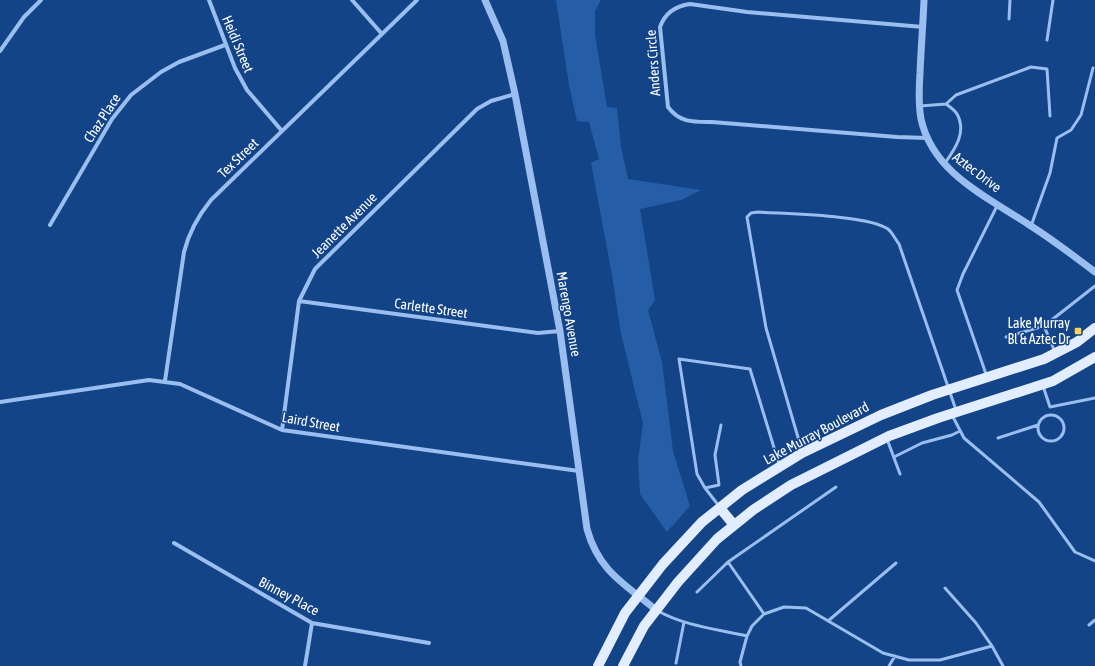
<svg xmlns="http://www.w3.org/2000/svg" width="1095" height="666" viewBox="0 0 1095 666" font-family="'Asap Condensed',sans-serif">
	<style>
		.green { fill: #265da7 }
		.lines { fill: none; stroke-linecap: round; stroke-linejoin: round }
		.service { stroke: #9abeef; stroke-width: 3 }
		.minor { stroke: #9abeef; stroke-width: 4 }
		.tertiary { stroke: #9abeef; stroke-width: 7 }
		.primary { stroke: #e2edff; stroke-width: 10 }
		.poi-dot { fill: #ffd358; stroke: #144488; stroke-width: 1.5 }
		.labels { text-anchor: middle; dominant-baseline: central; stroke-width: 3; stroke-linejoin: round; paint-order: stroke }
		.street-label { font-size: 14px; fill: #fff; stroke: #144488 }
		.poi-label { font-size: 14px; fill: #fff; stroke: #144488; text-anchor: end }
	</style>
	<rect width="100%" height="100%" fill="#144488"/>
	<path class="green" d="M556,0H601L595,11V35L607,107L617,108L621,147L628,179L701,190L681,200L640,209L655,300L648,310L662,362L673,451L690,506L667,532L640,494L638,461L643,423L621,334L612,275L591,163L599,159L589,122L577,121L569,85Z"/>
	<g class="lines">
		<path class="service" d="M1009,19L1010,0
			M1047,40L1053,0
			M920,106L946,104L956,95L1031,67L1047,69L1050,116
			M945,163C955,149 967,132 957,114C955,110 950,107 946,104
			M1031,226L1050,173L1057,138L1071,130L1081,115L1093,68
			M1044,326L1055,352
			M1006,337L1044,326L1095,286
			M987,377L957,290L963,274L997,206
			M1043,386L1050,407L1095,398
			M1038 428a13 13 0 1 1 26 0a13 13 0 1 1-26 0Z
			M952,415L964,438L1039,502L1075,552L1095,561
			M998,438L1038,425
			M887,439L900,474
			M802,451L766,328L747,217L751,213L758,212C785,214 868,215 888,229C892,232 895,239 899,244L956,410
			M894,457L922,443L952,435L960,431
			M705,488L719,485L715,455L721,425
			M719,506L705,488L697,474L679,359L750,369L779,464
			M728,562L764,614
			M945,588L976,623L992,646L1003,666
			M697,592L728,562L836,487
			M658,611C685,626 717,629 747,636L752,626L764,614L784,607L806,608L883,653L909,660H940L992,646
			M828,621L896,563
			M1089,625L1095,620
			M676,663L684,622
			M741,666L740,662L747,636
			M889,666L895,656"/>
		<path class="minor" d="M209,0L235,68L247,90L282,131
			M352,0L382,34
			M923,27L747,12L690,4C675,6 665,13 660,27L668,107C680,123 693,122 712,122L897,137L927,138
			M0,51L24,17L41,0
			M50,225L112,119L131,95L161,72L179,62L225,45
			M299,301L538,333L560,331
			M165,381L184,252C189,232 198,216 211,200L417,0
			M0,402L149,380L180,384L282,430L579,471
			M282,430L299,301L315,269L477,109L491,101L515,94
			M174,543L312,623L429,643
			M305,666L312,623"/>
		<path class="tertiary" d="M485,0L503,41L515,94L560,331L587,529C599,572 625,584 656,610
			M924,0C923,24 921,49 920,73C919,88 918,103 921,119C933,174 988,197 1031,226C1053,240 1074,256 1095,272"/>
		<path class="primary" d="M720,508L734,525
			M598,666L625,613L663,564L702,522L742,490L802,453L881,415L932,395L1044,359L1077,342L1095,328
			M623,666L644,626L678,582L717,539L753,510L791,485L889,436L938,418L1053,381L1095,357"/>
	</g>
	<rect class="poi-dot" x="1074" y="327" width="8" height="8" rx="2"/>
	<g class="labels">
		<g class="street-label">
			<text transform="translate(238 44) rotate(67)">Heidi Street</text>
			<text transform="translate(653 63) rotate(-94)">Anders Circle</text>
			<text transform="translate(102 118) rotate(-57)">Chaz Place</text>
			<text transform="translate(238 158) rotate(-44)">Tex Street</text>
			<text transform="translate(977 172) rotate(37)">Aztec Drive</text>
			<text transform="translate(344 225) rotate(-45)">Jeanette Avenue</text>
			<text transform="translate(431 308) rotate(8)">Carlette Street</text>
			<text transform="translate(569 314) rotate(80)">Marengo Avenue</text>
			<text transform="translate(311 422) rotate(10)">Laird Street</text>
			<text transform="translate(816 433) rotate(-28)">Lake Murray Boulevard</text>
			<text transform="translate(289 596) rotate(28)">Binney Place</text>
		</g>
		<g class="poi-label">
			<text x="1070" y="323">Lake Murray<tspan x="1070" dy="16">Bl &amp; Aztec Dr</tspan></text>
		</g>
	</g>
</svg>
